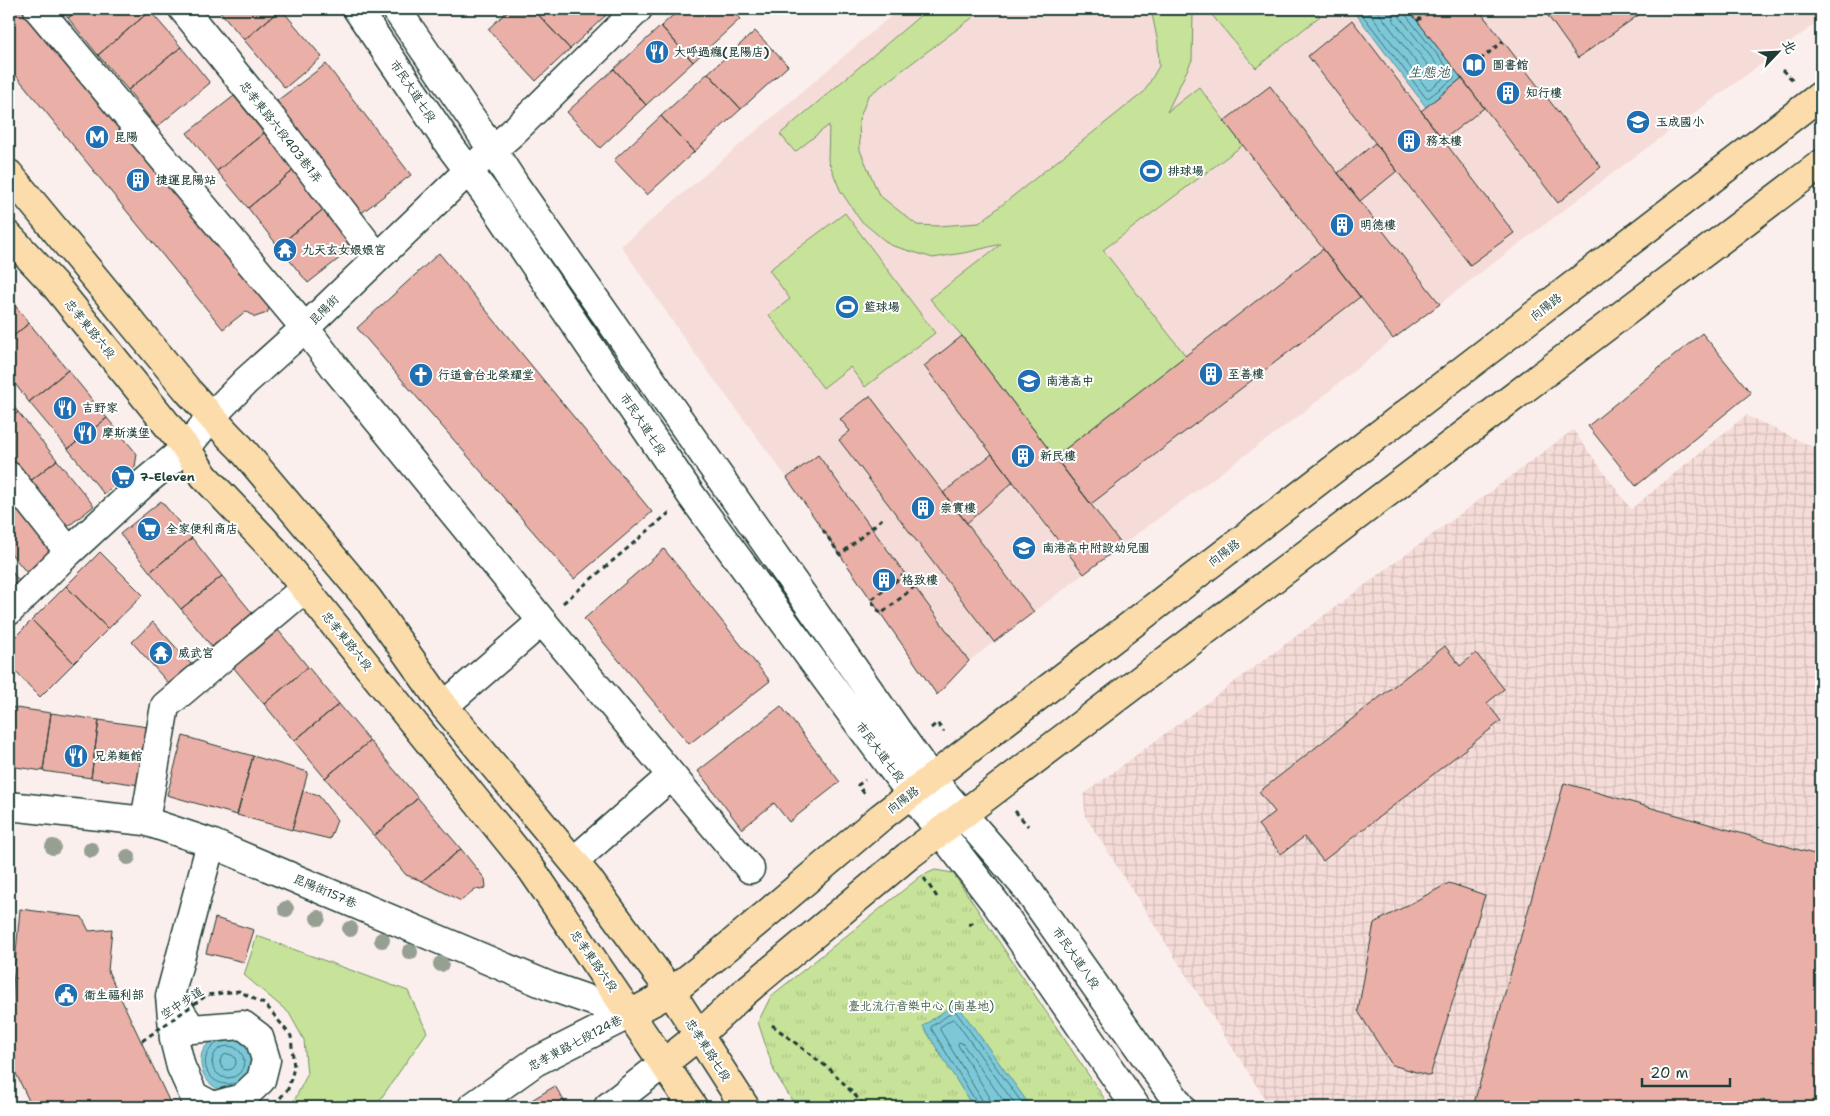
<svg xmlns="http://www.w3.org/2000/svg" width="1830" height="1116" viewBox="0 0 1830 1116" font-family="'Shantell Sans','LXGW WenKai TC',sans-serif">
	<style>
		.built { fill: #f6dcd8 }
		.industrial { fill: url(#industrial-grid) }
		.grass { fill: #c7e299; stroke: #739066 }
		.park { fill: url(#park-tufts); stroke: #739066 }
		.water { fill: #7bc8d9; stroke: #569097 }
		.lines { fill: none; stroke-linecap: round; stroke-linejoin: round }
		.shore { stroke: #447576; stroke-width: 1 }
		.building { fill: #eaafa7; stroke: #1f3d34 }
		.minor-casing { stroke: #1f3d34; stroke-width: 31 }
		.major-casing { stroke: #1f3d34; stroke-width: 31 }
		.path { stroke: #1f3d34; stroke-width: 3; stroke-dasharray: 5 4; stroke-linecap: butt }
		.minor { stroke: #fff; stroke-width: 28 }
		.major { stroke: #fddcac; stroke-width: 28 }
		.path-bridge { stroke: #1f3d34; stroke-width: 3; stroke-dasharray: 5 4; stroke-linecap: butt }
		.tree { fill: #959f92 }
		.labels { text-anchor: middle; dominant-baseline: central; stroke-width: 4; stroke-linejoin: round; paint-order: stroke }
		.poi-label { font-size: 12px; font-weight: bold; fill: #1f3d34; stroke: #fff; text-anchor: start }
		.street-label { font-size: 12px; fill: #1f3d34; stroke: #fff }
		.park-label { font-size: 12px; fill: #415e48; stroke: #fff }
		.water-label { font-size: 14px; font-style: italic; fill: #36605d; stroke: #fff }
	</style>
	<defs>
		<pattern id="industrial-grid" width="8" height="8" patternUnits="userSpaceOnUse" patternTransform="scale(1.25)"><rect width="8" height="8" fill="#f6dcd8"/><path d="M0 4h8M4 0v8" fill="none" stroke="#d2beba"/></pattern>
		<pattern id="park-tufts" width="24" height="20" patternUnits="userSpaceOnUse" patternTransform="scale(1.25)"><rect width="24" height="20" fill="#c7e299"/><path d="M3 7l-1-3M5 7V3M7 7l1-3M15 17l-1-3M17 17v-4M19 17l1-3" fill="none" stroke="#aac384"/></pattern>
	</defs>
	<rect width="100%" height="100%" fill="#fbefed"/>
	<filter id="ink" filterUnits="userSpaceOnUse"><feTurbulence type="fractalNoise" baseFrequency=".02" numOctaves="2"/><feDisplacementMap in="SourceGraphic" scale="10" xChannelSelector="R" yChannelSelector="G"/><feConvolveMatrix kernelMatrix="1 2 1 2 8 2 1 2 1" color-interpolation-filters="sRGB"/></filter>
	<g filter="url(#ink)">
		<path class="built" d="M899,9H1821V20L1617,170L1393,339L1299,416L1122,545L1034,612L969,661L937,695L787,478L690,347L621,246Z"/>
		<path class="industrial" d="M1746,415L1821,451V1107H1270L1085,816L1084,794L1573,430L1631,509Z"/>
		<path class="grass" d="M928,9H984L868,96L859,120L860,150L879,195L917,225L938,226L979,223L1144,92L1159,66L1158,43L1151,9H1192L1193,14L1192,60L1167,112L1199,87L1243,145L1103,250L1186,356L1055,457L962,336L930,299L1001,244L969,252L933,258L890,245L860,220L840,190L828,160L829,125L795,152L780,134Z
			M1207,9H1314L1320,16L1256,68Z
			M845,213L935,333L865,387L850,367L823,388L769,315L790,299L769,270Z
			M257,936L408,991L427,1032L375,1107H291L307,1075L304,1040L289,1013L244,975Z"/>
		<path class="park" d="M935,870L953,873L1110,1107H796L774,1071L758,1022L771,996L921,876Z"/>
		<path class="water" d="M1355,9H1408L1462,78L1426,107L1353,10Z
			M956,1003L1031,1107H973L923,1026Z
			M214,1038C252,1038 254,1039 250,1077C244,1081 234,1089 226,1090C208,1090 197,1069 202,1053C204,1047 209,1043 214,1038Z"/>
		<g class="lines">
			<path class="shore" d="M1358,9L1426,98H1428L1453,79L1454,76L1405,14L1404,9
				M1366,9L1427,89H1430L1444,78L1445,75L1400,17L1398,9
				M1376,9L1428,78L1431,79L1434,76V73L1394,21L1391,9
				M219,1042C193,1055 207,1091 236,1083
				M212 1062a16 16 0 1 1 32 0a16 16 0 1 1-32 0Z
				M220 1062a8 8 0 1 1 16 0a8 8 0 1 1-16 0Z
				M977,1107V1103L931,1028L932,1026L954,1011L956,1012L1025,1107
				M984,1107L982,1100L940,1030V1027L952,1019L955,1020L1017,1107
				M991,1107L989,1096L958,1045L959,1042L962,1043L1008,1107"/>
		</g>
		<path class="building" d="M9,9H34L272,302L267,313L255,317L246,311L223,329L9,67Z
			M60,9H79L68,18Z
			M79,9H149L150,11L98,55L68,18Z
			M218,9H281L244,40Z
			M281,9L322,57L285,88L244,40Z
			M510,9H533L570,49L536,81L488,29Z
			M533,9H598L605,16L570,49Z
			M598,9H613L605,16Z
			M680,9H731L740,19L693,62L661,26Z
			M1408,9H1478L1601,167L1558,203Z
			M1543,9H1647L1578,58Z
			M150,11L181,47L128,90L98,55Z
			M1352,20L1514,233L1470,265L1308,56Z
			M661,26L693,62L646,105L614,69Z
			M755,31L788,66L741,109L708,73Z
			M181,47L210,83L157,127L128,90Z
			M326,64L411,175L351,221L266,109Z
			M614,69L646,105L600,148L567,112Z
			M708,73L741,109L694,152L661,116Z
			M1462,78L1484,108L1443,140L1421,111Z
			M1270,86L1440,304L1393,339L1224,121Z
			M234,96L264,133L217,171L187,133Z
			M661,116L694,152L647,195L614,160Z
			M264,133L294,170L248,208L217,171Z
			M1375,143L1397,171L1360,201L1338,173Z
			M294,170L325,208L278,246L248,208Z
			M325,208L355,246L308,283L278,246Z
			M1323,249L1360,297L1091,504L1055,457Z
			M439,253L652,512L574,579L357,328Z
			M9,298L29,323L9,340Z
			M29,323L68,370L29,402L9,376V340Z
			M1702,333L1751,393L1636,486L1588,426Z
			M962,336L1122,545L1084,574L924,366Z
			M68,370L107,418L68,449L29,402Z
			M870,396L1034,612L994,642L839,440L850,431L840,419Z
			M9,401L18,412L9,420Z
			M18,412L57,460L29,482L9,457V420Z
			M107,418L137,454L135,467L104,494L68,449Z
			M992,454L1013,482L967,523L943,493Z
			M818,455L969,661L937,695L787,478Z
			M57,460L94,506L66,528L29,482Z
			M161,501L192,538L150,572L120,534Z
			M18,502L56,550L27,573L9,551V509Z
			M192,538L222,576L181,609L150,572Z
			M664,549L770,681L689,744L584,619Z
			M100,552L143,595L108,629L66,586Z
			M9,568L19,581L9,589Z
			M222,576L253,614L212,647L181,609Z
			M66,586L108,629L74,663L32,620Z
			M32,620L74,663L40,697L9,665V643Z
			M153,622L191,664L170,685L132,642Z
			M278,630L308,667L264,704L233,667Z
			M1445,646L1460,666L1476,653L1504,689L1487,703L1501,721L1323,861L1304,837L1281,854L1258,825L1275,812L1259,792Z
			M308,667L339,704L294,741L264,704Z
			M339,704L370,741L325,778L294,741Z
			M781,706L840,782L789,822L774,803L742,829L698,771Z
			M9,707L51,713L43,771L9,766Z
			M51,713L99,720L91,778L43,771Z
			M99,720L148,727L140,785L91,778Z
			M183,736L253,756L237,815L167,795Z
			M370,741L418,798L374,836L325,778Z
			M253,756L308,772L292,830L237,815Z
			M1564,783L1821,856V1107H1473Z
			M303,791L319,796L337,820L330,839L292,830Z
			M418,798L461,849L422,881L406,875L374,836Z
			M461,849L485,879L486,887L481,890L475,889L461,901L422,881Z
			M1449,883L1485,895L1430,1076L1392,1065L1358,1011L1374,923Z
			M20,909L82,917L89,931L112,929L108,971L172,1107H32L9,1059V1029Z
			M215,918L254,930L244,962L206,953Z
			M555,1086L566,1104L562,1107H520Z"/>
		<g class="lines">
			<g class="minor-casing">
				<path id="minor" d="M38,9L305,328L336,369L542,621L750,869
					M183,9L273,120L377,257
					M357,9L450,146L494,205L691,495L887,762L997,905L1136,1107
					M396,9L474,122L515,185L908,746L931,778L1024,885L1181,1107
					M9,476L69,552
					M9,611L69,552L145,482L186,448L212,416L246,381L305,328L468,171L512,133L638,9
					M444,706L542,621
					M9,806L145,821L211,843L549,986L630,1014
					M145,821L165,706L304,589
					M574,861L671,776
					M170,996L192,1029L243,1025L259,1037L266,1060L261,1080L242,1098L213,1106L194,1096L181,1067L174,1039L170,996L211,843
					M472,1107L535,1062L630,1014
					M608,1107L664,1063"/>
			</g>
			<g class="major-casing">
				<path id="major" d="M9,174L189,392C206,410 222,430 240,447L368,599L444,706L588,879L671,992L745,1107
					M9,236L53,283L186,448L204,476L274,550L532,870L693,1107
					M630,1014L671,992L718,955L881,817L1821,95
					M664,1063L698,1036L746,991L908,856L1821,164"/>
			</g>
			<path class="path" d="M1417,21L1433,9
				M1480,60L1503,41
				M1782,70L1794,81
				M823,530L840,555L883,518
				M905,574L871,600L881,614L914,587
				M563,603L669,513
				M931,728L937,723L944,732
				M864,793L858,785L865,780
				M1015,811L1028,826
				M924,878L937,897
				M969,925L975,921
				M772,1025L832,1071L866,1107"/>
			<use href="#minor" class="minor"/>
			<use href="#major" class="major"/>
			<path class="path-bridge" d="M142,1041L207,995L239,991L266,1005L291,1036L294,1068L288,1089L272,1107"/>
		</g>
		<g class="tree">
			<circle cx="53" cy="847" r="8"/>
			<circle cx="91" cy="850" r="8"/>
			<circle cx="128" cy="857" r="8"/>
			<circle cx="286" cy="909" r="8"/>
			<circle cx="318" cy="918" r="8"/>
			<circle cx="350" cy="929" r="8"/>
			<circle cx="382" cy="940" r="8"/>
			<circle cx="410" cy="952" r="8"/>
			<circle cx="441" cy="964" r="8"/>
		</g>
	</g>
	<defs>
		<g id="restaurant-disc" transform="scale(1.25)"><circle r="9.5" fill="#1f6fb2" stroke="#fff"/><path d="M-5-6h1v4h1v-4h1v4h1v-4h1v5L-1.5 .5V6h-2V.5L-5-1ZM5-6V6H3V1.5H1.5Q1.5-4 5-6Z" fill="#fff"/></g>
		<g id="library-disc" transform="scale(1.25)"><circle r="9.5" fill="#1f6fb2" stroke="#fff"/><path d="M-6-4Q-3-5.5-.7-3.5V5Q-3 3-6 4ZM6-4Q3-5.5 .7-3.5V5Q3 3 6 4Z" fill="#fff"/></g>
		<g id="building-disc" transform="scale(1.25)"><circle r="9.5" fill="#1f6fb2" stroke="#fff"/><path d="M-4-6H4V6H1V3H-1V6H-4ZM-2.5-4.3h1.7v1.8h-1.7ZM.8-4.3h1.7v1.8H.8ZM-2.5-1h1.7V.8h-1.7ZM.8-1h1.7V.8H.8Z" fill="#fff"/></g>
		<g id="school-disc" transform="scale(1.25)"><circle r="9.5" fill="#1f6fb2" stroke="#fff"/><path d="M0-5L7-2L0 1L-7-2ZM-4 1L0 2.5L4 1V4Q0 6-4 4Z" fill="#fff"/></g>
		<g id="metro-disc" transform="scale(1.25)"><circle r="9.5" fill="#1f6fb2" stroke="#fff"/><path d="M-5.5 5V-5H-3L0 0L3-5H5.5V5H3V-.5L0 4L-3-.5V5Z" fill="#fff"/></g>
		<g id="stadium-disc" transform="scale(1.25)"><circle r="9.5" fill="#1f6fb2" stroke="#fff"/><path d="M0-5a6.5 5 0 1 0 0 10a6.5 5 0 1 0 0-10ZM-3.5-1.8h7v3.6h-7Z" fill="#fff"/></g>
		<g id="temple-disc" transform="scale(1.25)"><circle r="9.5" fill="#1f6fb2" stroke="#fff"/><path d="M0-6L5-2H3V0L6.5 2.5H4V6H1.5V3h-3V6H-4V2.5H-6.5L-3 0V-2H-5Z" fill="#fff"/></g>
		<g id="church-disc" transform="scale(1.25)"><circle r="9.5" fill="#1f6fb2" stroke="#fff"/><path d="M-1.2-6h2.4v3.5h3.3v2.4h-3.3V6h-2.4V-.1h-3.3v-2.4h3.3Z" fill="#fff"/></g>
		<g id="supermarket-disc" transform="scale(1.25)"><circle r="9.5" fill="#1f6fb2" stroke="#fff"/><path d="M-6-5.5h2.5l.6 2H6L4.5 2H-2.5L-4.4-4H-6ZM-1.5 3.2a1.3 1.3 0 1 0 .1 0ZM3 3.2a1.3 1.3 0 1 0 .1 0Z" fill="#fff"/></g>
		<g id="civic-disc" transform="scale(1.25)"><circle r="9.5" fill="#1f6fb2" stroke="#fff"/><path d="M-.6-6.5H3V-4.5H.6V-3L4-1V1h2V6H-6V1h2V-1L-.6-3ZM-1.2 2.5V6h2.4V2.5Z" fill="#fff"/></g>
	</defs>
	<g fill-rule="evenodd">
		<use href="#restaurant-disc" x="657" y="52"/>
		<use href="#library-disc" x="1474" y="65"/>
		<use href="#building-disc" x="1508" y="93"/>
		<use href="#school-disc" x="1638" y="122"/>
		<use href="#metro-disc" x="97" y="137"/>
		<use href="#building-disc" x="1409" y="141"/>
		<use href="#stadium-disc" x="1151" y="171"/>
		<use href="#building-disc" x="138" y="180"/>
		<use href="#building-disc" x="1342" y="225"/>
		<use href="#temple-disc" x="285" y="250"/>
		<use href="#stadium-disc" x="847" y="307"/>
		<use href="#building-disc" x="1211" y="374"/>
		<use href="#church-disc" x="421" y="375"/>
		<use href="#school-disc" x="1029" y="381"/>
		<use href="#restaurant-disc" x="65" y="408"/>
		<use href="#restaurant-disc" x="85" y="433"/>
		<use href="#building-disc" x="1023" y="456"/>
		<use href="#supermarket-disc" x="123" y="477"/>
		<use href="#building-disc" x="923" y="508"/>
		<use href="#supermarket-disc" x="149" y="529"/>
		<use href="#school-disc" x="1024" y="548"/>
		<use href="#building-disc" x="884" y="580"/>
		<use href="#temple-disc" x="161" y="653"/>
		<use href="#restaurant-disc" x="76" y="756"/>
		<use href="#civic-disc" x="66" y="995"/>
	</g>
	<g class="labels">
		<g class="poi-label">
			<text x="674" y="52">大呼過癮(昆陽店)</text>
			<text x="1492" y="65">圖書館</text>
			<text x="1526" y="93">知行樓</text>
			<text x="1656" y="122">玉成國小</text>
			<text x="114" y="137">昆陽</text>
			<text x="1426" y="141">務本樓</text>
			<text x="1168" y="171">排球場</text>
			<text x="156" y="180">捷運昆陽站</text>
			<text x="1360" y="225">明德樓</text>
			<text x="302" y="250">九天玄女娘娘宮</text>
			<text x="864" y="307">籃球場</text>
			<text x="1228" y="374">至善樓</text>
			<text x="438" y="375">行道會台北榮耀堂</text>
			<text x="1046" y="381">南港高中</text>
			<text x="82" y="408">吉野家</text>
			<text x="102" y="433">摩斯漢堡</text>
			<text x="1040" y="456">新民樓</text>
			<text x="140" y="477">7-Eleven</text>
			<text x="940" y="508">崇實樓</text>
			<text x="166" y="529">全家便利商店</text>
			<text x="1042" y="548">南港高中附設幼兒園</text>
			<text x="902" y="580">格致樓</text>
			<text x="178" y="653">威武宮</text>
			<text x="94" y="756">兄弟麵館</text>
			<text x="84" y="995">衛生福利部</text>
		</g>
		<g class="street-label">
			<text transform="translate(413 91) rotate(56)">市民大道七段</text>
			<text transform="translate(281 132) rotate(52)">忠孝東路六段403巷1弄</text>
			<text transform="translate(1546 307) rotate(-38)">向陽路</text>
			<text transform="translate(324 310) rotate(-45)">昆陽街</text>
			<text transform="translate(90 329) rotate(51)">忠孝東路六段</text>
			<text transform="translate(643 424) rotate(56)">市民大道七段</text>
			<text transform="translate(1224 553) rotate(-37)">向陽路</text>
			<text transform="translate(347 641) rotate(51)">忠孝東路六段</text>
			<text transform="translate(880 752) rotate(53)">市民大道七段</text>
			<text transform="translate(903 800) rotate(-37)">向陽路</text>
			<text transform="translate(325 891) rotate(23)">昆陽街157巷</text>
			<text transform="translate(1076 958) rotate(55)">市民大道八段</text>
			<text transform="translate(594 961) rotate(55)">忠孝東路六段</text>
			<text transform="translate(182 1003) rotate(-33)">空中步道</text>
			<text transform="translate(575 1043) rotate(-28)">忠孝東路七段124巷</text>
			<text transform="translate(708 1050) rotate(57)">忠孝東路七段</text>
		</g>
		<g class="park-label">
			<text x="921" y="1006">臺北流行音樂中心 (南基地)</text>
		</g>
		<g class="water-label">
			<text x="1429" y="72">生態池</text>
		</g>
	</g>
	<rect width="1830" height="1116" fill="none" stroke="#fff" stroke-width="30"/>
	<rect x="15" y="15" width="1800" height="1086" fill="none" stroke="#1f3d34" stroke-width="2" filter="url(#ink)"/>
	<g transform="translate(1778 52) rotate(65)" stroke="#ffffff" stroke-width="4" paint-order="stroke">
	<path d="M0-4L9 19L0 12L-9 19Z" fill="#1f3d34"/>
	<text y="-8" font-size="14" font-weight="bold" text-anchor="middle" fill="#1f3d34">北</text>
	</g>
	<path d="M1642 1078v8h88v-8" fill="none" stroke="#1f3d34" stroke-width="2.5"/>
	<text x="1650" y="1078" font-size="15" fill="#1f3d34" stroke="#ffffff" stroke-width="4" paint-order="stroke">20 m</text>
</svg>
